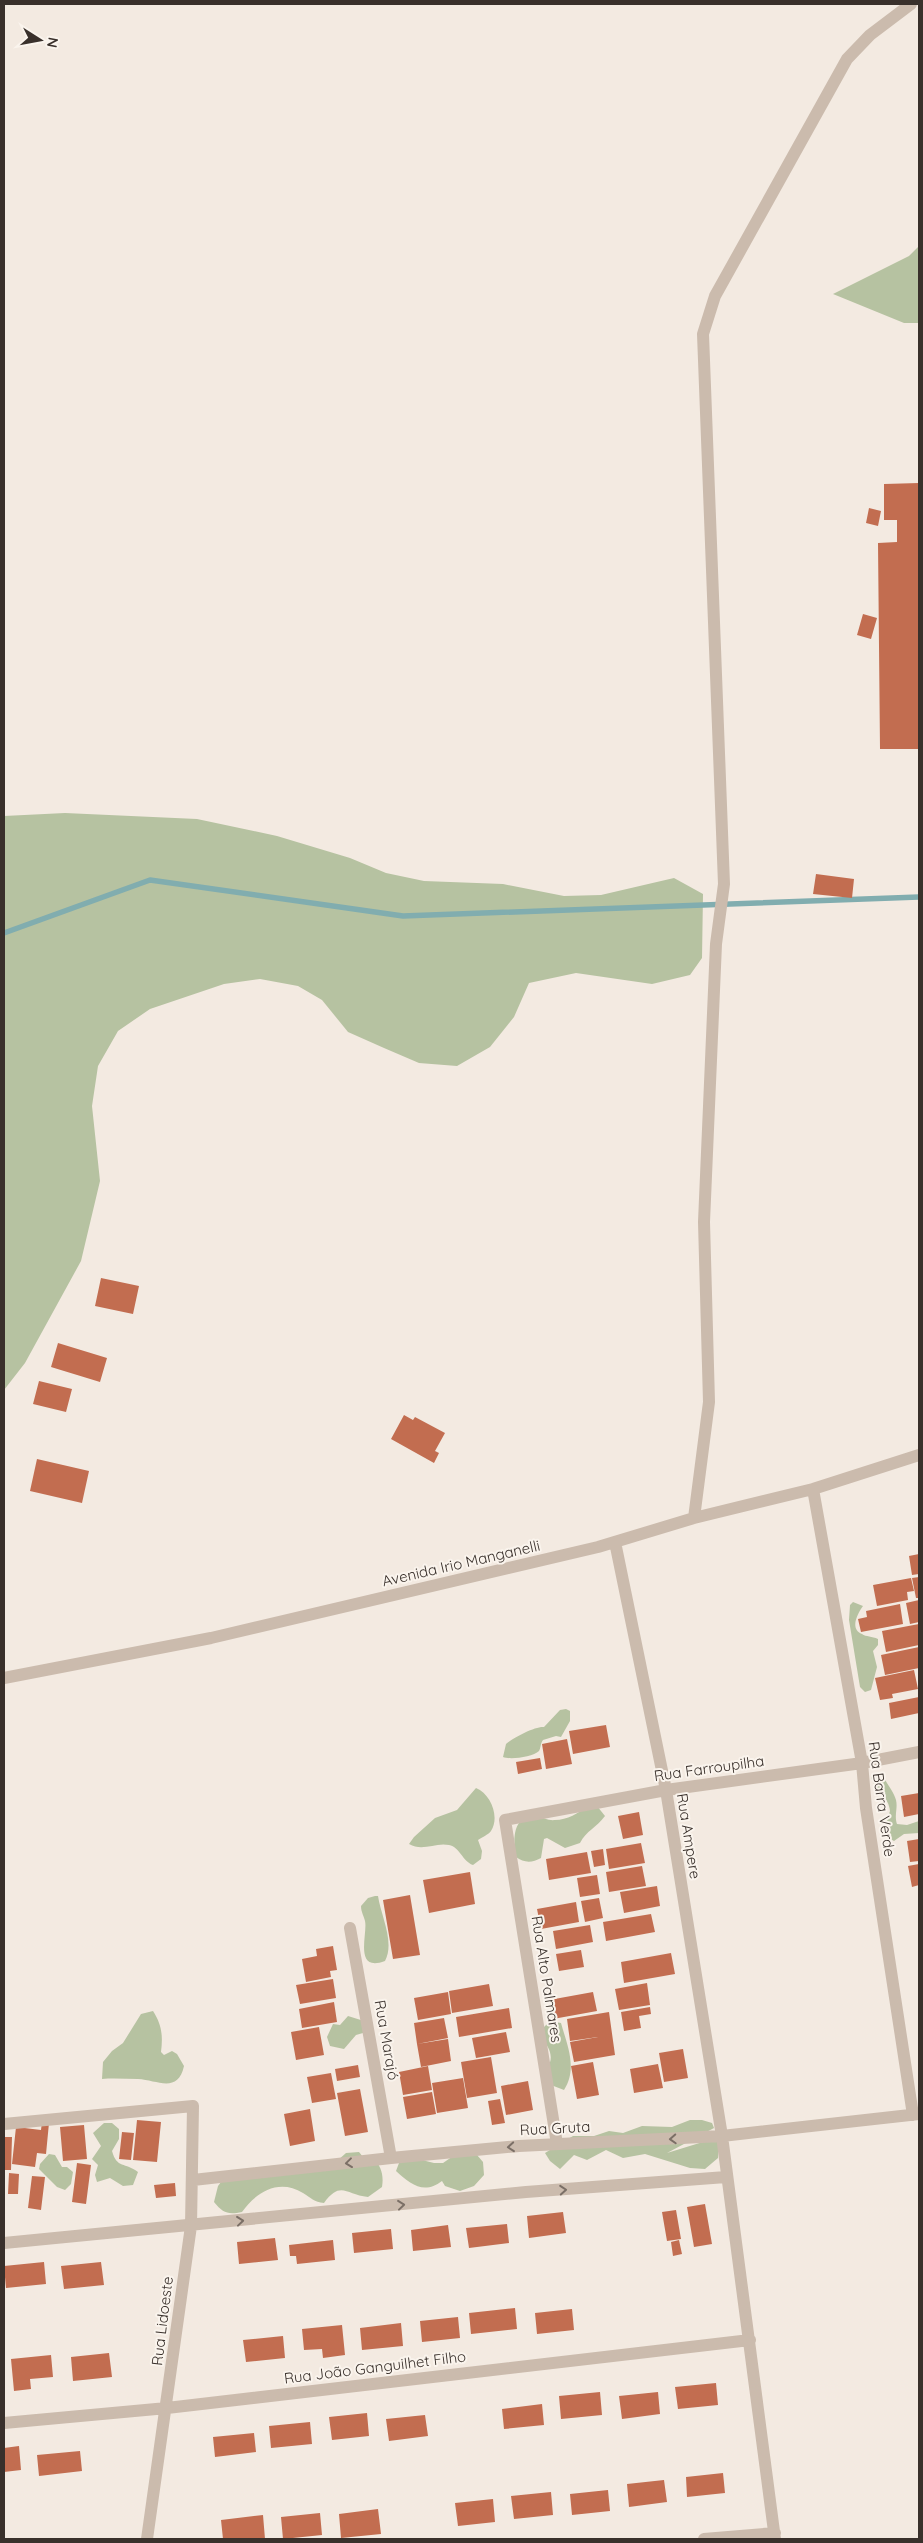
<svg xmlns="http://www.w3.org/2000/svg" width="923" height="2543" viewBox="0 0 923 2543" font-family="Quicksand,sans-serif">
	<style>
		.green { fill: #b6c2a1 }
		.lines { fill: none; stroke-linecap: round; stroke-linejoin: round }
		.stream { stroke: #81adaf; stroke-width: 5.5 }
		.building { fill: #c26d50 }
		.minor { stroke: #cbbbad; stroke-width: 12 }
		.oneway { stroke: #7b6f66 }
		.labels { text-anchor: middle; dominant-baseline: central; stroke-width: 4; stroke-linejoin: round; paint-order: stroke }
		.street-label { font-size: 15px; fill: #39302b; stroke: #faf4ed }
	</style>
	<rect width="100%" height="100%" fill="#f3eae1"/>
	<path class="green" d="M919,246V323H904L833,294L909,256Z
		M65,813L197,819L277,836L350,858L386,873L424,881L503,884L564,896L601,895L674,878L703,894L702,958L690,975L652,984L576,973L529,983L514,1017L490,1047L457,1066L419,1063L384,1048L348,1032L322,1000L298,986L260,979L224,984L150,1009L118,1031L98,1066L92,1106L100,1181L81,1261L25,1363L4,1390V816Z
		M853,1602L863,1606C858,1613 849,1629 862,1634C866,1637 872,1636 878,1639V1645L873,1651L877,1667L871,1690L865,1692L860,1687L849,1620L850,1605Z
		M566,1709L570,1711V1721L561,1737L556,1736L543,1740C540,1744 541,1748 539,1751C533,1757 510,1760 503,1757L506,1744C513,1738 535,1726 544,1727L560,1710Z
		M876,1773L882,1774C886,1783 894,1792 896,1800C898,1809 894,1815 897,1824L907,1825L919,1821V1833L904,1834L894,1841L882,1834L890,1811C889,1796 874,1790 871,1777Z
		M476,1788C491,1794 500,1817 491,1831C488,1835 482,1837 478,1840L482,1851L481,1859L473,1865C462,1861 460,1847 449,1845C435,1842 423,1852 409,1844L414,1837L435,1818L457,1810Z
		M587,1806H597L605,1816C597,1827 586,1831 580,1843L565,1848L547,1838L544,1839L541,1858C532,1863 524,1863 516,1857C513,1841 512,1814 536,1817C543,1817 549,1821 555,1820C567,1820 579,1813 587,1806Z
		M375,1896H378C381,1916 395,1942 385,1961C353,1973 368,1933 365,1921C364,1916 361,1912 361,1906L368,1898Z
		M153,2011C162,2025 163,2036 161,2052L164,2055L172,2051L177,2054L184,2066C178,2094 157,2080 138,2079C126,2079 114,2078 102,2079L103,2062L112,2051L123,2043L141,2014Z
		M348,2016L364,2021L363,2033L356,2035L344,2049L330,2046L327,2037L333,2024L340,2025Z
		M550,2021L561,2023C567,2045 578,2068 564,2090L551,2085L547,2069C555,2056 549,2048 541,2036L543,2028Z
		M690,2120H702L712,2123L714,2128L667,2153L719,2137L718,2158L705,2169L690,2168L645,2154L623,2158L606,2150L587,2160L574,2155L560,2169L550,2161L545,2153L573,2136H594L609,2131L623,2133L642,2126L672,2127Z
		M104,2123H112L119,2129V2139L112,2151C117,2169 125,2162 138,2172L133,2185L123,2186L110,2178L97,2182L95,2175L98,2165L92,2159L101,2146L93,2133Z
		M359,2152L363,2157L374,2158C381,2167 384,2175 382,2187L368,2197C346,2195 341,2180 324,2203C314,2202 311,2198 303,2193C279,2178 256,2192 242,2212C228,2215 223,2213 214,2202L218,2186L227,2174L337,2161L346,2153Z
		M459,2152L477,2155L483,2162L484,2175L474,2186L460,2191L445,2186L442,2181C424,2195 410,2184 396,2171L399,2163L414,2158L434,2163H443Z
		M49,2154L55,2155L62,2167H67L73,2172L71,2184L65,2190L57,2187L39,2169L40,2164Z"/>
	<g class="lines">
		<path class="stream" d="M4,933L150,880L403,916L919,897"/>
	</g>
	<path class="building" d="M919,483V749H880L878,543L897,542V520H884V484Z
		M869,508L881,511L878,526L866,523Z
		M863,614L877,618L871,639L857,635Z
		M816,874L854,879L852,898L813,894Z
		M101,1278L139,1286L133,1314L95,1306Z
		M58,1343L107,1358L100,1382L51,1367Z
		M39,1381L72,1389L66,1412L33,1404Z
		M404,1415L413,1420L415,1417L445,1433L435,1451L439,1453L434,1463L391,1439Z
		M37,1459L89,1471L82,1503L30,1491Z
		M919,1554V1574L912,1575L909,1556Z
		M919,1577V1598H916L912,1578Z
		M911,1578L914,1591L907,1592L908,1600L877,1606L873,1585Z
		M919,1600V1622L910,1624L906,1603Z
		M900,1604L903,1624L861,1632L858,1619L867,1617L866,1611Z
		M919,1624V1645L886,1652L882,1631Z
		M919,1647V1668L885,1675L881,1655Z
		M914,1670L918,1689L892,1694L893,1698L880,1700L875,1678Z
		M919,1697V1713L891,1719L889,1703Z
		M606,1725L610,1747L573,1754L569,1731Z
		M567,1739L572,1764L546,1769L542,1744Z
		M540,1758L542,1769L518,1774L516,1762Z
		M919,1793V1814L904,1817L901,1796Z
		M639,1812L643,1835L623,1839L618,1816Z
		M919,1839V1861L910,1862L907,1841Z
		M641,1843L645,1863L609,1869L606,1849Z
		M603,1849L605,1865L594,1867L591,1851Z
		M587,1852L591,1873L549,1880L546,1859Z
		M919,1864V1885L912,1887L908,1866Z
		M642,1866L646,1886L609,1892L606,1872Z
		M470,1872L475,1904L429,1913L423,1880Z
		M597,1875L600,1894L580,1897L577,1878Z
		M657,1886L660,1906L624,1913L620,1892Z
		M410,1895L420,1955L393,1959L383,1900Z
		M599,1898L603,1918L585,1922L581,1901Z
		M576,1902L579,1922L541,1929L537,1909Z
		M651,1914L655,1932L606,1941L603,1922Z
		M590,1925L593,1942L556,1949L553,1931Z
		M333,1946L337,1970L330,1971L331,1977L306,1982L302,1959L317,1956L316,1949Z
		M581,1950L584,1967L559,1971L556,1954Z
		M671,1953L675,1974L624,1983L621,1962Z
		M333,1979L336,1998L300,2004L296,1985Z
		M647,1983L650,2005L619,2010L615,1989Z
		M489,1984L493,2006L452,2013L449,1991Z
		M448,1992L451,2014L418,2020L414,1998Z
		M593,1992L597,2011L553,2019L549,2000Z
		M334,2002L337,2022L302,2028L299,2009Z
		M650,2007L651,2014L639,2016L641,2028L624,2031L621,2012Z
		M509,2008L512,2028L459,2037L456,2017Z
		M609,2012L615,2055L574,2062L570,2042L598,2037L570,2041L567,2019Z
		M444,2018L448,2038L417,2044L414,2023Z
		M319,2027L324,2055L296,2060L291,2032Z
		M506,2032L510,2052L476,2058L472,2038Z
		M448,2039L451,2061L421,2067L417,2044Z
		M683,2049L688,2078L664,2082L659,2053Z
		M491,2057L497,2093L467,2098L461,2062Z
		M593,2062L599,2095L577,2099L571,2066Z
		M658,2064L663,2088L634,2093L630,2069Z
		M358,2065L360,2077L337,2081L335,2069Z
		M428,2066L432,2090L403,2095L399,2072Z
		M331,2073L336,2099L312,2103L307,2077Z
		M463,2078L468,2108L437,2113L432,2083Z
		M528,2081L533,2110L506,2115L501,2086Z
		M360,2089L368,2132L345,2136L337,2093Z
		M432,2092L436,2114L407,2119L403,2097Z
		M500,2099L505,2123L492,2125L488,2101Z
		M310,2109L315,2141L290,2146L284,2114Z
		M137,2120L161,2122L157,2162L133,2160Z
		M42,2122L49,2123L46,2154L37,2153L35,2167L12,2164L16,2127L41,2130Z
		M84,2125L87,2159L63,2161L60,2127Z
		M122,2132L134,2133L131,2160L119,2159Z
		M4,2137H12L11,2170H4Z
		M77,2163L91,2165L86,2204L72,2202Z
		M9,2173L19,2174L18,2194H8Z
		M32,2176L45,2177L41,2210L28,2208Z
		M175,2183L176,2196L156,2198L154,2185Z
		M705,2204L712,2244L694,2247L687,2207Z
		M676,2210L681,2239L667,2241L662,2212Z
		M563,2212L566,2233L529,2238L527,2216Z
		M507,2224L509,2243L469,2248L466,2228Z
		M448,2225L451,2247L413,2251L411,2230Z
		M391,2229L393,2249L354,2253L352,2233Z
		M275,2238L278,2260L239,2264L237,2242Z
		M333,2240L335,2260L297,2264L296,2256H290L289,2245Z
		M679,2240L682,2254L673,2256L671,2242Z
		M44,2262L46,2284L6,2288L4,2266Z
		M101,2262L104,2285L64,2289L61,2266Z
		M515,2308L517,2329L471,2334L469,2313Z
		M572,2309L574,2330L537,2334L535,2313Z
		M458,2317L460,2338L422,2342L420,2321Z
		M401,2323L403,2346L362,2350L360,2328Z
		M342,2325L345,2355L323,2358L322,2349L304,2350L302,2329Z
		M283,2336L285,2358L246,2362L243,2340Z
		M109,2353L112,2377L73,2381L71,2357Z
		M51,2355L53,2377L30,2379L31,2389L14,2391L11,2359Z
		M716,2383L718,2405L678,2409L675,2387Z
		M600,2392L602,2415L561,2419L559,2396Z
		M658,2392L660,2414L622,2419L619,2396Z
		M542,2404L544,2425L504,2429L502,2409Z
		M367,2413L369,2436L332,2440L329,2417Z
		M425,2415L428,2436L389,2441L386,2419Z
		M310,2422L312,2444L271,2448L269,2426Z
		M254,2433L256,2452L215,2457L213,2437Z
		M19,2446L21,2470L4,2472V2448Z
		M80,2451L82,2471L39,2476L37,2455Z
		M723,2473L725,2493L687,2497L686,2477Z
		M664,2480L667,2502L629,2507L627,2484Z
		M608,2490L610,2511L572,2515L570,2494Z
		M551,2492L553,2515L514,2519L511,2496Z
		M493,2499L495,2522L458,2526L455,2503Z
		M378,2509L381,2534L341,2538L339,2514Z
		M320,2513L322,2535L283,2539L281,2517Z
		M263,2515L265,2539H223L221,2520Z"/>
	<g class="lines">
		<path class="minor" d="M813,1489L862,1763L866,1808L913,2115
			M694,1518L709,1402L704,1222L716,944L724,884L703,334L715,296L847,59L870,35L911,4
			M615,1542L666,1790L722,2136L775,2539
			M4,1678L211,1638L598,1547L694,1518L813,1489L919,1455
			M350,1928L391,2158
			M4,2124L193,2106L191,2226L147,2539
			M557,2144L505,1820L666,1790L862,1763L919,1752
			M193,2180L391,2158L519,2146L722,2136L919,2114
			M4,2243L526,2192L726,2177
			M4,2423L167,2408L750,2340
			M704,2539L775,2533"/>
	</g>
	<defs><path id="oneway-chevron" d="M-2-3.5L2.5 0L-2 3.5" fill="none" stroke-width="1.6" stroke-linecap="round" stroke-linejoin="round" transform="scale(1.25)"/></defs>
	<g class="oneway">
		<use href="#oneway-chevron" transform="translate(673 2139) rotate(177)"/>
		<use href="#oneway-chevron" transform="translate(511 2147) rotate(175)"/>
		<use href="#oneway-chevron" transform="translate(349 2163) rotate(173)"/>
		<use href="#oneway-chevron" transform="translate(563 2190) rotate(-4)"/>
		<use href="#oneway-chevron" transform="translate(401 2205) rotate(-6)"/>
		<use href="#oneway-chevron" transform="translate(240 2221) rotate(-6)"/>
	</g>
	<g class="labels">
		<g class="street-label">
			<text transform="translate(461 1563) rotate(-13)">Avenida Irio Manganelli</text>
			<text transform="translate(709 1768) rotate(-8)">Rua Farroupilha</text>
			<text transform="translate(882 1799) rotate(82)">Rua Barra Verde</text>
			<text transform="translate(689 1836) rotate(81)">Rua Ampere</text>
			<text transform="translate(547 1979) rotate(81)">Rua Alto Palmares</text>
			<text transform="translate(387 2040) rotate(80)">Rua Marajó</text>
			<text transform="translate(555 2128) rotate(-3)">Rua Gruta</text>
			<text transform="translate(162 2321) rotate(-83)">Rua Lidoeste</text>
			<text transform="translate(375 2367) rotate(-7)">Rua João Ganguilhet Filho</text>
		</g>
	</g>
	<rect width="923" height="2543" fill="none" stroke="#39302b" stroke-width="10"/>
	<g transform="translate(40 40) rotate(101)" stroke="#faf4ed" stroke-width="4" paint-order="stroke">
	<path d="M0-4L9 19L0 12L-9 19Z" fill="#39302b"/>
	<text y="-8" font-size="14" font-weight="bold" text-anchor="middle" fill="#39302b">N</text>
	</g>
</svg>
